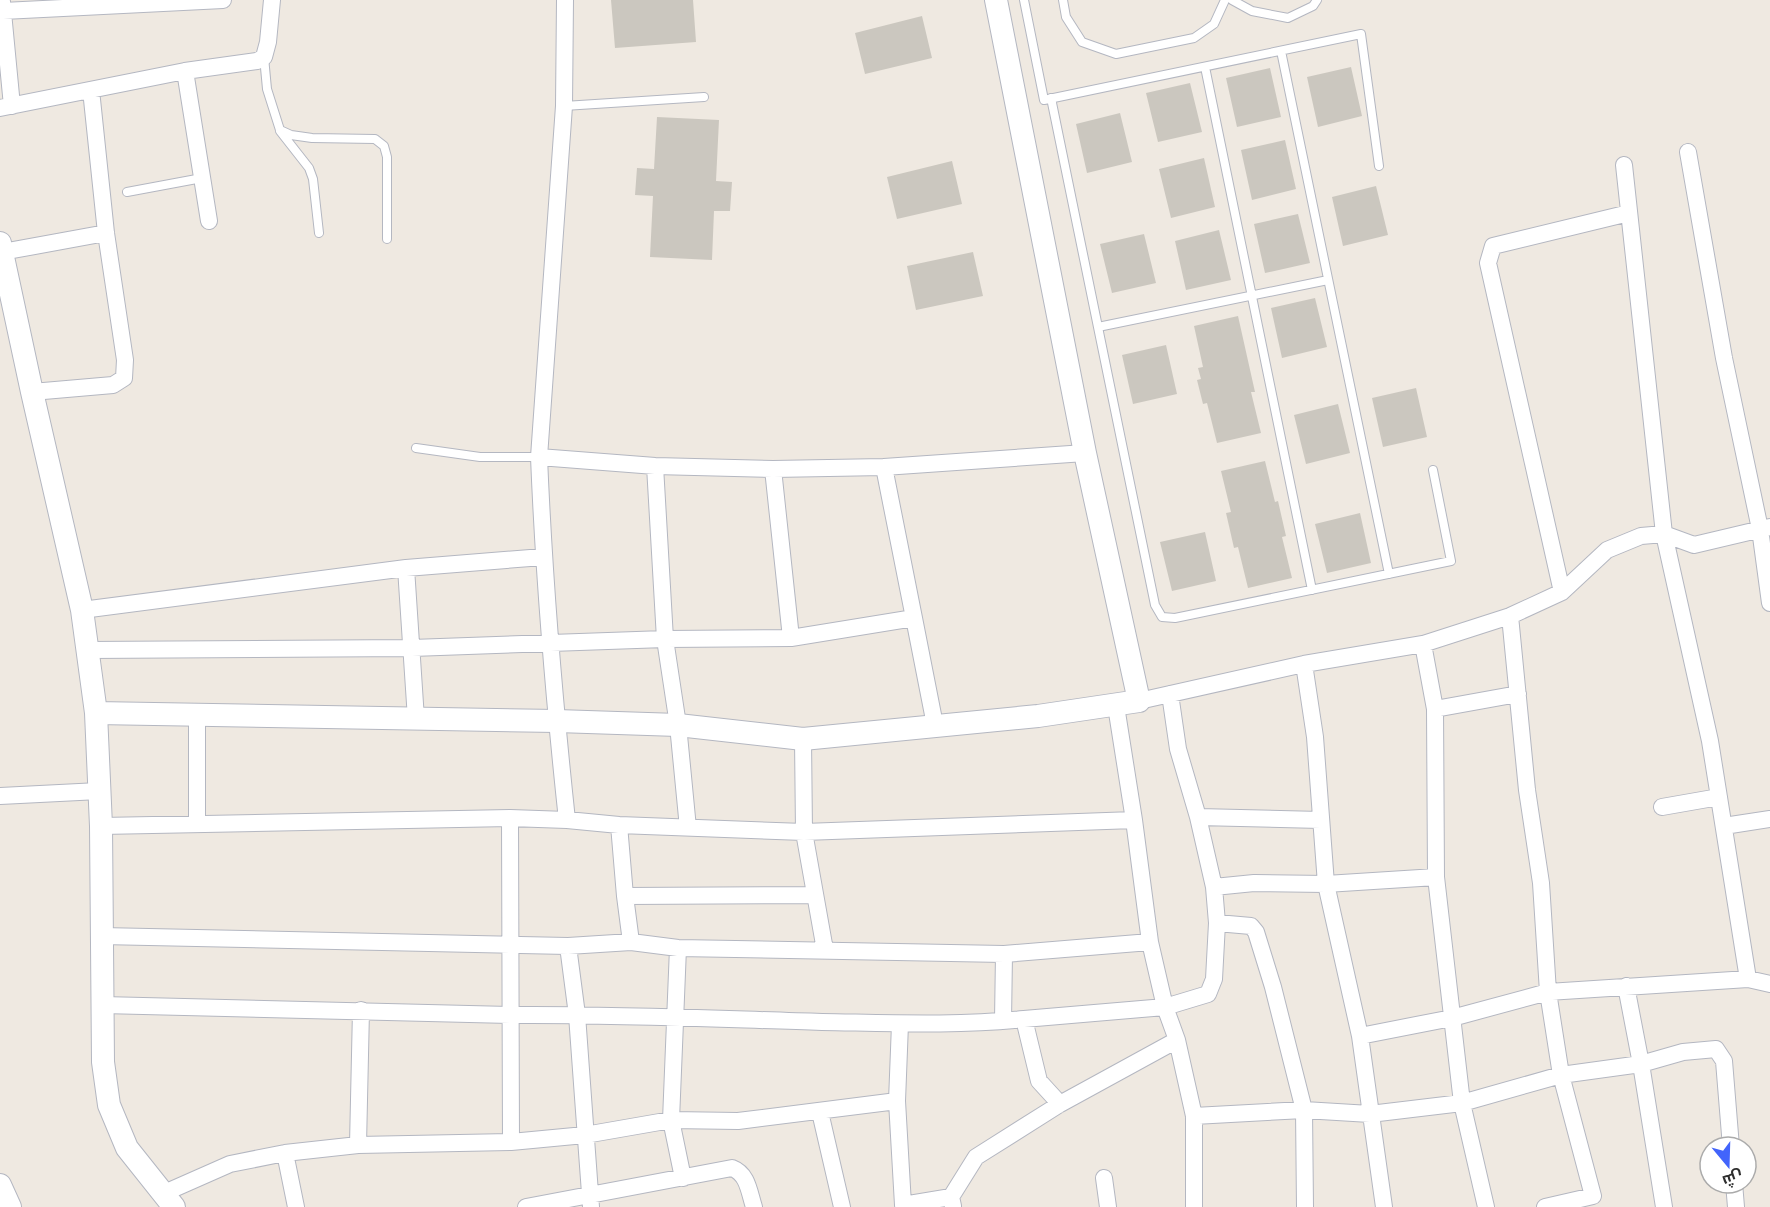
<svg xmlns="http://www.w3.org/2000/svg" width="1770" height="1207" viewBox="0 0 1770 1207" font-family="'Roboto Condensed',Cairo,sans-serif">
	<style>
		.building { fill: #cbc7bf }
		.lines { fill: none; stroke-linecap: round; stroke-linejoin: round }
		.lane-casing { stroke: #b4b7c1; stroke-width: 10 }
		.street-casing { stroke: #b4b7c1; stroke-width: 18 }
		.secondary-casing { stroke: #b4b7c1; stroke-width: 24 }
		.lane { stroke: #fff; stroke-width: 8 }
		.street { stroke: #fff; stroke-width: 16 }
		.secondary { stroke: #fff; stroke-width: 22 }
	</style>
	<rect width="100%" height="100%" fill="#efe9e1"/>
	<path class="building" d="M611,0H693L696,42L615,48Z
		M922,16L932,58L865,74L855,33Z
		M1351,67L1362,116L1318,127L1307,77Z
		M1270,68L1281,117L1237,127L1226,78Z
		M1190,83L1202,132L1158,142L1146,93Z
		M1120,113L1132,162L1087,173L1076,124Z
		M657,117L719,120L716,181L732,182L730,211H714L712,260L650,257L653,196L635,195L637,168L654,169Z
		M1285,140L1296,189L1252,200L1241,150Z
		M1204,158L1215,207L1171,218L1159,169Z
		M952,161L962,204L897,219L887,177Z
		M1376,186L1388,235L1343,246L1332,197Z
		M1298,214L1310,263L1265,273L1254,224Z
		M1219,230L1231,280L1186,290L1175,241Z
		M1144,234L1156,283L1112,293L1100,244Z
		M973,252L983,296L916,310L907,266Z
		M1315,298L1327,347L1282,358L1271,308Z
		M1238,316L1255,392H1251L1261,433L1217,443L1207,403L1203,404L1197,380L1201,379L1198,368L1203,367L1194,326Z
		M1166,345L1177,394L1133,404L1122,355Z
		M1416,388L1427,437L1383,447L1372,398Z
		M1338,404L1350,453L1306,464L1294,415Z
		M1265,461L1275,502L1278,501L1286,536L1282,537L1292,578L1248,588L1238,547L1234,548L1229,526L1226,513L1231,512L1221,471Z
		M1360,513L1371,563L1327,573L1315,524Z
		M1205,532L1216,581L1172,591L1160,542Z"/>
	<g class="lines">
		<g class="lane-casing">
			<path id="lane" d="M1024,0L1044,100L1361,34L1379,166
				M1063,0L1066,17L1082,42L1116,54L1194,38L1214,24L1225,0
				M1232,0L1252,11L1288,18L1313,6L1317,0
				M1281,51L1389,574
				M264,57L267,89L280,130L291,135L312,138L375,139L384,146L387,157V239
				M1205,67L1312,590
				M1051,98L1155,605L1162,617L1175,618L1451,561L1433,470
				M564,106L704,97
				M280,131L309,168L313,179L319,233
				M127,192L202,178
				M1098,327L1328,280
				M416,448L480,457H539"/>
		</g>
		<g class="street-casing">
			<path id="street" d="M565,0L564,106L539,457L655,466L773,469L884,467
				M2,2L12,106
				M3,11L223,0
				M185,71L209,221
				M0,108L185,71L257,61L264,57L268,42L272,0
				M1688,152L1724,358L1760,529L1770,603
				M1624,165L1664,534L1710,741L1748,979
				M2,252L106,233
				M32,392L113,385L124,378L125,360L106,233L91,90
				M539,457C544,579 554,699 567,820
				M655,466L665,639L678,725L688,828
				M773,469L791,638
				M406,568L416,719
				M1562,592L1488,263L1493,246L1629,213
				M82,610L406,568L543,557
				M914,618L884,467L1085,453
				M87,650L412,648L665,639L791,638L914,618L935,725
				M1304,664L1315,737L1326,884L1360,1036L1452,1018L1548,992L1748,979L1770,984
				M1139,701L1304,664L1423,644L1510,616L1562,592L1607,550L1641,536L1664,534L1694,545L1770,527
				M1116,706L1134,820L1150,942L1165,1007L1177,1040L1194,1116L1304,1110L1370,1114L1462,1103L1561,1075L1548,992L1541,883L1527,790L1510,616
				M1435,709L1518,694
				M197,716V823
				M803,739L804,832L825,950
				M0,796L99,791
				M1662,807L1719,797
				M1198,817L1321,820
				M510,818L511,1142
				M619,825L625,896
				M101,826L510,818L567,820L619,825L804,832L1134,820
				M1724,826L1770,819
				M1436,877L1462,1103L1486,1207
				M1214,887L1254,883L1326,884L1436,877L1435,709L1423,644
				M1217,923L1251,926L1256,932L1273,987L1304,1110L1305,1207
				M101,936L568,946L631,942L678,948L1004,954L1150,942
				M631,942L625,896L815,895
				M568,946L577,1015L591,1207
				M678,948L671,1120L683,1178
				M1626,986L1641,1064L1664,1207
				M102,1005L511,1015C615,1014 719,1019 822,1022C889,1023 957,1026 1024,1019
				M1003,1021L1004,954
				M1360,1036L1384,1207
				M897,1101L900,1024
				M1060,1104L1039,1081L1024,1019L1165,1007L1208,994L1214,979L1217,923L1214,887L1198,817L1178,749L1170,694
				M820,1112L842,1207
				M358,1145L361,1010
				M285,1153L296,1207
				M1104,1178L1108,1207
				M1734,1183L1736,1207
				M162,1194L230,1164L285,1153L358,1145L511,1142L585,1135L671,1120L738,1121L897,1101L903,1205L951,1197
				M953,1206L951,1197L976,1157L1060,1104L1177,1040
				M526,1207L732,1168C748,1174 749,1192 754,1207
				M1194,1207V1116
				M1545,1207L1593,1196L1561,1075L1641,1064L1683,1052L1716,1049L1724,1061L1731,1147"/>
		</g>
		<g class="secondary-casing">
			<path id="secondary" d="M0,243L32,392L82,610L96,713L557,721L678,725L803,739L1038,716L1139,701L1085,453L996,0
				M96,713L101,826L103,1062L109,1105L127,1148L174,1207
				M0,1185L10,1207"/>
		</g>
		<use href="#lane" class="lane"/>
		<use href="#street" class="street"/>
		<use href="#secondary" class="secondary"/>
	</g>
	<g transform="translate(1728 1165) rotate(161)"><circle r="28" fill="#ffffff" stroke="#ababab" stroke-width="1.5"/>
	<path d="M0-4.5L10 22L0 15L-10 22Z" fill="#4264fb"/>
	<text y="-9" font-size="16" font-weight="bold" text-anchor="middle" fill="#2e2e2e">ش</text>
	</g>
</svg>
